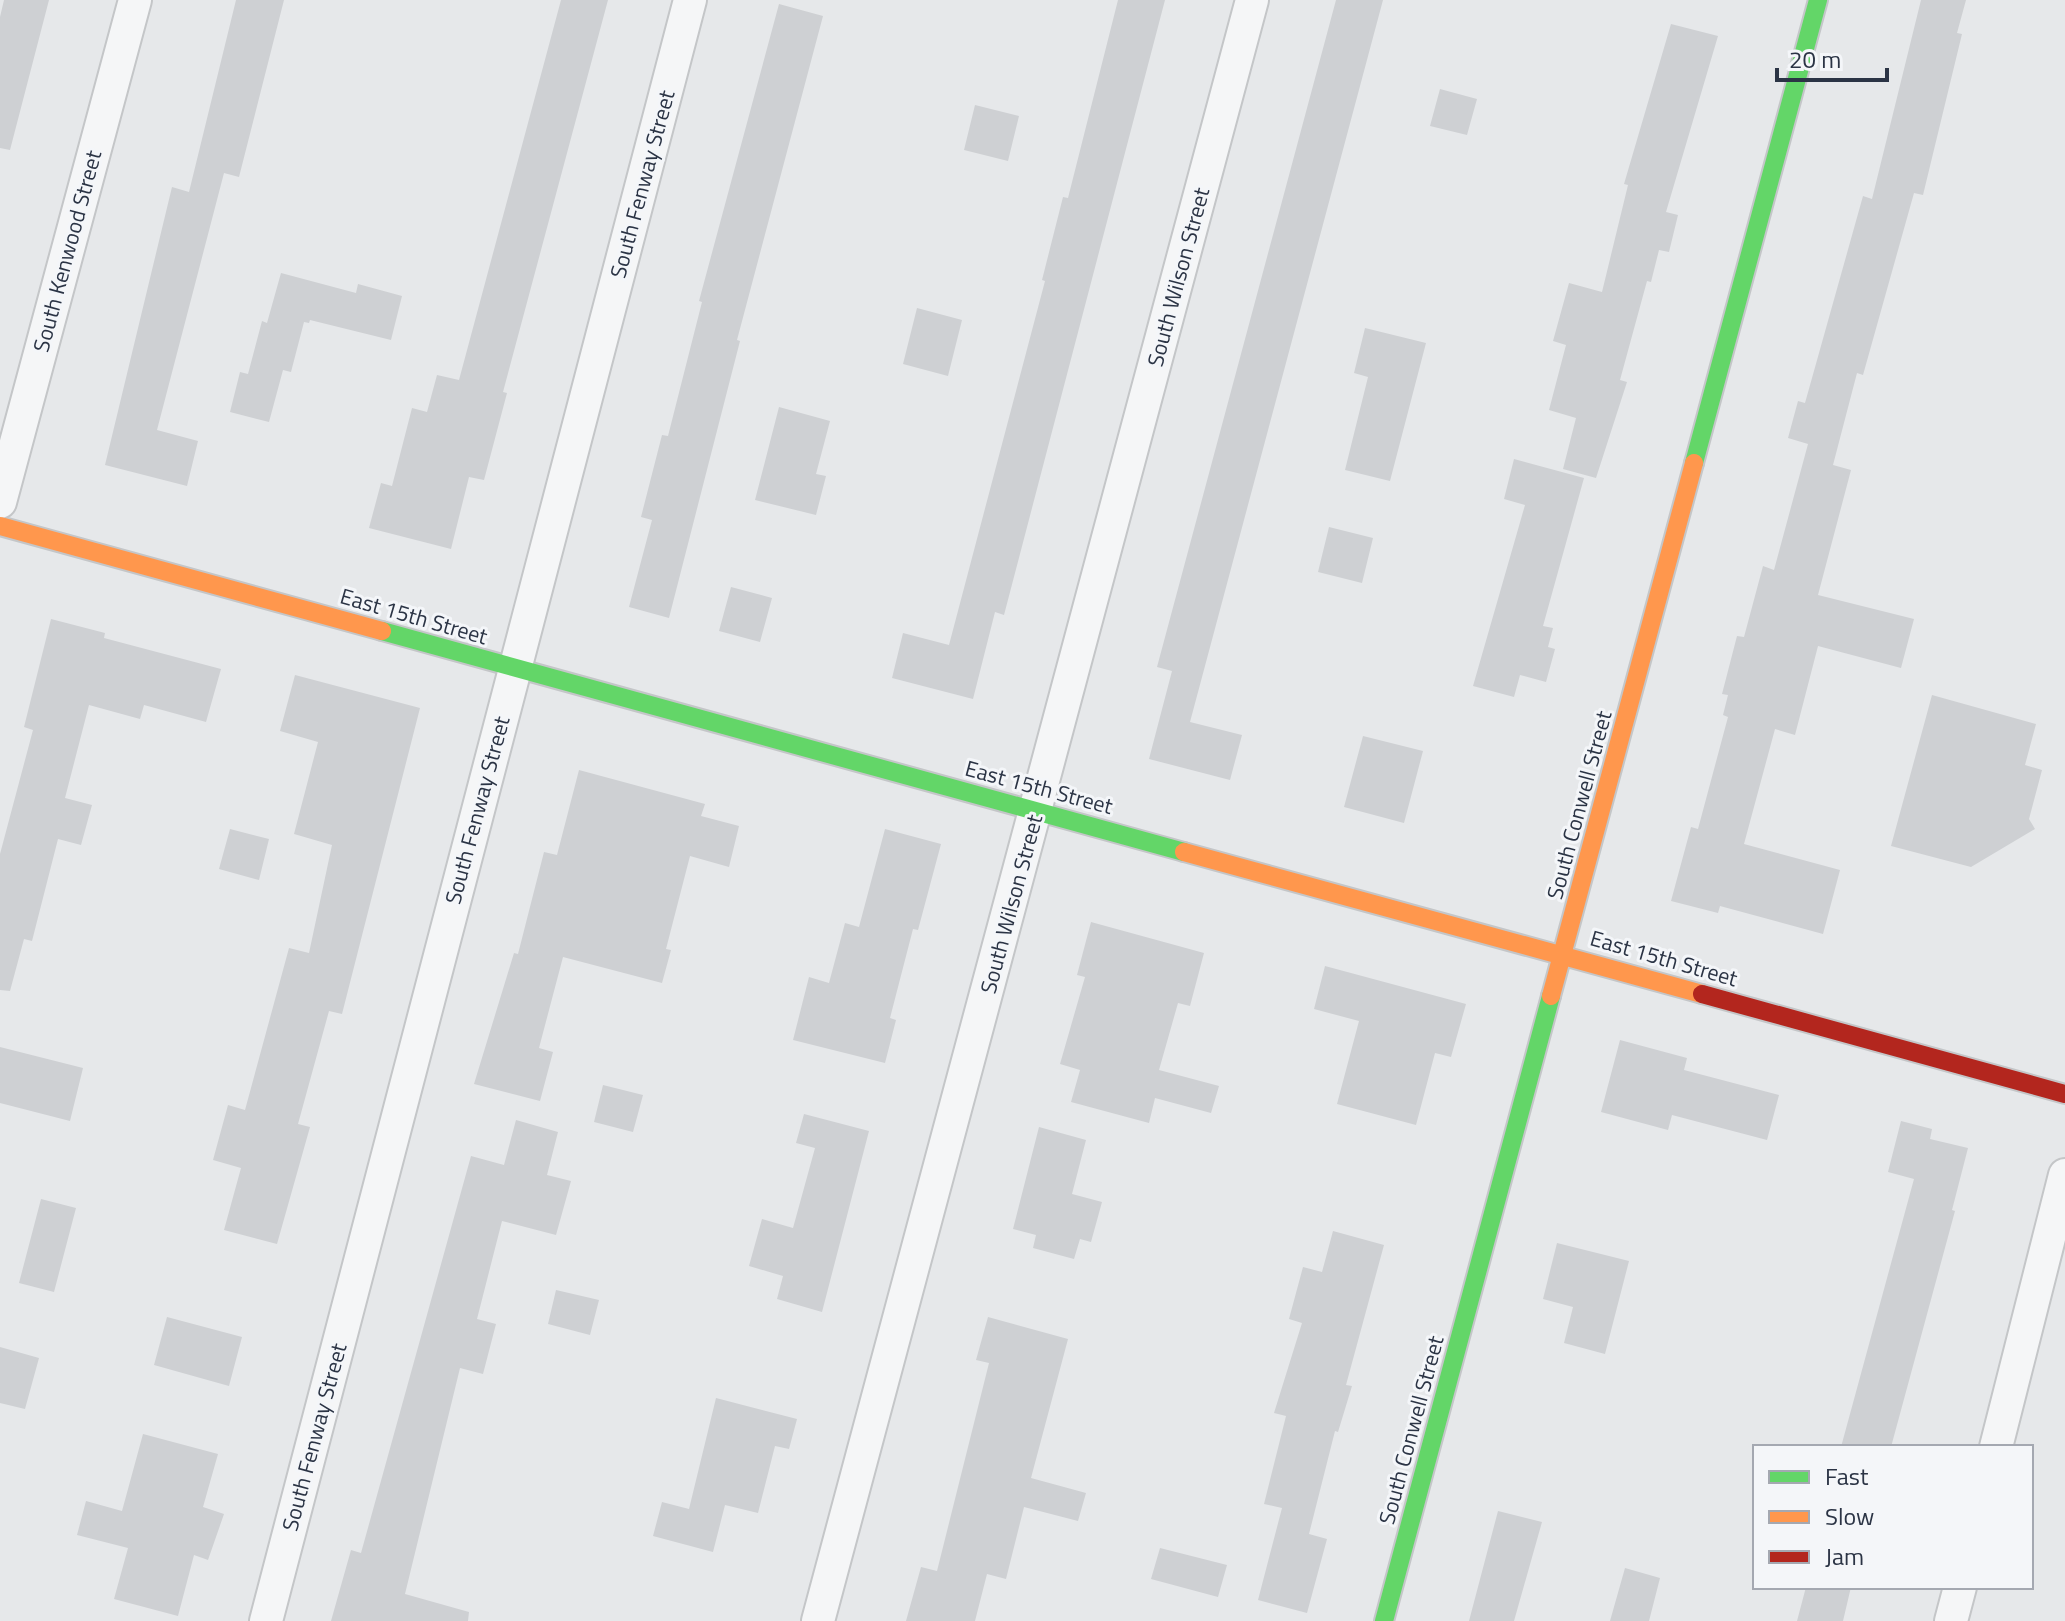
<svg xmlns="http://www.w3.org/2000/svg" width="2065" height="1621" viewBox="0 0 2065 1621" font-family="'Titillium Web',sans-serif">
	<style>
		.building { fill: #ced0d3 }
		.lines { fill: none; stroke-linecap: round; stroke-linejoin: round }
		.street-casing { stroke: #c4c6c8; stroke-width: 36 }
		.fast-casing { stroke: #c4c6c8; stroke-width: 22 }
		.slow-casing { stroke: #c4c6c8; stroke-width: 22 }
		.jam-casing { stroke: #c4c6c8; stroke-width: 22 }
		.street { stroke: #f5f6f7; stroke-width: 32 }
		.fast { stroke: #63d668; stroke-width: 18 }
		.slow { stroke: #ff974d; stroke-width: 18 }
		.jam { stroke: #b3261e; stroke-width: 18 }
		.labels { text-anchor: middle; dominant-baseline: central; stroke-width: 6; stroke-linejoin: round; paint-order: stroke }
		.street-label { font-size: 22px; fill: #2b3445; stroke: #f4f6f9 }
	</style>
	<rect width="100%" height="100%" fill="#e6e8ea"/>
	<path class="building" d="M4,0H49L10,150L0,148V17Z
		M236,0H284L239,177L224,173L157,430L198,441L187,486L105,465L172,187L189,192Z
		M561,0H608L503,392L507,393L484,480L469,477L451,549L369,528L381,483L392,486L412,408L427,412L437,375L459,380Z
		M1118,0H1165L1004,615L995,612L973,699L892,678L903,633L949,645L1045,281L1042,280L1063,197L1068,198Z
		M1336,0H1383L1190,722L1242,735L1230,780L1149,759L1172,671L1157,667Z
		M1921,0H1966L1957,33L1962,34L1923,195L1914,193L1863,375L1857,373L1833,465L1851,470L1818,595L1914,619L1901,668L1818,646L1795,735L1775,729L1744,844L1840,870L1823,934L1720,906L1718,913L1671,901L1691,827L1698,829L1728,717L1723,715L1728,695L1722,694L1737,636L1744,637L1763,566L1774,570L1808,444L1788,438L1798,401L1805,403L1863,196L1872,199Z
		M779,4L823,16L737,340L740,341L669,618L629,607L652,520L641,517L662,435L668,436L702,302L699,301Z
		M1671,24L1718,36L1666,212L1678,215L1669,252L1659,250L1651,282L1647,281L1620,380L1627,382L1596,478L1563,469L1576,418L1549,410L1566,345L1553,341L1569,283L1602,292L1628,185L1624,184Z
		M1440,89L1477,99L1467,135L1430,126Z
		M975,105L1019,116L1008,161L964,150Z
		M281,273L356,293L358,284L402,296L391,340L310,320L309,323L304,322L291,372L283,370L269,422L230,412L240,372L248,374L262,321L267,323Z
		M917,308L962,320L948,376L903,364Z
		M1365,328L1426,343L1390,481L1345,470L1368,377L1354,373Z
		M779,407L830,421L816,474L826,476L816,515L755,500Z
		M1514,459L1584,478L1543,626L1553,628L1548,647L1555,649L1546,682L1520,675L1514,697L1473,686L1525,505L1504,499Z
		M1329,527L1373,538L1362,583L1318,572Z
		M731,587L772,598L760,642L719,631Z
		M51,619L105,633L104,638L221,669L206,722L144,705L140,719L89,705L65,798L92,805L81,845L58,839L32,941L24,939L10,991L0,990V854L33,730L24,727Z
		M295,675L420,708L342,1014L329,1011L298,1124L310,1127L277,1244L224,1230L241,1168L213,1160L228,1105L245,1110L289,948L309,953L332,845L294,834L318,742L280,731Z
		M1932,695L2036,724L2025,765L2042,770L2029,819L2035,829L1971,867L1891,846Z
		M1363,736L1423,751L1404,823L1344,807Z
		M579,770L705,804L701,816L739,826L729,867L690,856L666,949L671,950L662,983L563,957L539,1048L553,1052L540,1101L474,1084L514,953L518,954L544,852L557,855Z
		M230,829L269,839L259,880L219,869Z
		M885,829L941,844L918,930L913,929L890,1018L896,1020L885,1063L793,1040L809,977L829,983L845,923L859,927Z
		M1091,922L1204,953L1190,1006L1178,1003L1159,1070L1219,1086L1211,1113L1155,1098L1149,1123L1071,1102L1080,1070L1060,1064L1085,977L1077,975Z
		M1325,966L1466,1004L1451,1057L1435,1053L1416,1125L1337,1104L1359,1021L1314,1009Z
		M1620,1040L1687,1058L1684,1070L1779,1095L1767,1140L1672,1115L1668,1130L1601,1112Z
		M0,1047L83,1068L70,1121L0,1103Z
		M603,1085L643,1095L633,1132L594,1122Z
		M804,1114L869,1131L822,1312L777,1299L783,1276L749,1266L762,1219L793,1228L815,1148L796,1143Z
		M516,1120L558,1132L547,1175L571,1181L556,1235L502,1221L477,1319L496,1324L483,1374L460,1368L405,1594L469,1612L468,1621H331L351,1550L361,1553L471,1156L504,1165Z
		M1901,1121L1932,1129L1930,1139L1968,1148L1952,1210L1955,1211L1891,1447H1841L1914,1179L1888,1172Z
		M1039,1127L1086,1140L1072,1194L1102,1202L1091,1242L1080,1239L1074,1259L1033,1248L1036,1235L1013,1229Z
		M41,1199L76,1208L54,1292L19,1283Z
		M1333,1231L1384,1245L1346,1385L1352,1386L1338,1432L1335,1431L1309,1534L1327,1539L1307,1613L1258,1600L1282,1508L1264,1504L1286,1416L1274,1413L1302,1323L1289,1319L1303,1267L1322,1272Z
		M1557,1243L1629,1261L1605,1354L1564,1343L1573,1307L1543,1299Z
		M556,1290L599,1300L590,1335L548,1324Z
		M167,1317L242,1337L229,1386L154,1365Z
		M988,1317L1068,1339L1031,1478L1086,1493L1078,1521L1024,1507L1006,1579L987,1574L975,1621H906L921,1567L937,1571L989,1363L976,1360Z
		M0,1347L39,1358L25,1409L0,1403Z
		M716,1398L797,1419L789,1449L775,1446L758,1513L725,1505L713,1552L653,1536L662,1502L689,1509Z
		M143,1434L218,1454L203,1507L224,1514L208,1560L194,1555L178,1616L114,1599L128,1548L77,1535L86,1501L122,1511Z
		M1498,1511L1542,1522L1514,1621H1469Z
		M1160,1548L1227,1565L1218,1597L1151,1579Z
		M1625,1568L1660,1578L1649,1621H1610Z
		M1806,1587H1851L1843,1621H1797Z"/>
	<g class="lines">
		<g class="street-casing">
			<path id="street" d="M0,502L135,0
				M1996,1447L2065,1175
				M266,1621L690,0
				M818,1621L1252,0
				M1951,1621L1960,1587"/>
		</g>
		<g class="fast-casing">
			<path id="fast" d="M1694,463L1818,0
				M382,631L1184,852
				M1384,1621L1551,996"/>
		</g>
		<g class="slow-casing">
			<path id="slow" d="M0,526L382,631
				M1184,852L1702,994
				M1551,996L1694,463"/>
		</g>
		<g class="jam-casing">
			<path id="jam" d="M1702,994L2065,1094"/>
		</g>
		<use href="#street" class="street"/>
		<use href="#fast" class="fast"/>
		<use href="#slow" class="slow"/>
		<use href="#jam" class="jam"/>
	</g>
	<g class="labels">
		<g class="street-label">
			<text transform="translate(642 184) rotate(-75)">South Fenway Street</text>
			<text transform="translate(67 251) rotate(-75)">South Kenwood Street</text>
			<text transform="translate(1178 277) rotate(-75)">South Wilson Street</text>
			<text transform="translate(414 616) rotate(16)">East 15th Street</text>
			<text transform="translate(1039 787) rotate(15)">East 15th Street</text>
			<text transform="translate(1579 805) rotate(-75)">South Conwell Street</text>
			<text transform="translate(477 810) rotate(-75)">South Fenway Street</text>
			<text transform="translate(1011 904) rotate(-75)">South Wilson Street</text>
			<text transform="translate(1664 958) rotate(16)">East 15th Street</text>
			<text transform="translate(1411 1430) rotate(-75)">South Conwell Street</text>
			<text transform="translate(314 1437) rotate(-75)">South Fenway Street</text>
		</g>
	</g>
	<rect x="1753" y="1445" width="280" height="144" fill="#f4f6f9" stroke="#a4a8b1" stroke-width="2"/>
	<rect x="1769" y="1471" width="40" height="12" fill="#63d668" stroke="#a4a8b1" stroke-width="2"/>
	<text x="1825" y="1485" font-size="24" fill="#2b3445">Fast</text>
	<rect x="1769" y="1511" width="40" height="12" fill="#ff974d" stroke="#a4a8b1" stroke-width="2"/>
	<text x="1825" y="1525" font-size="24" fill="#2b3445">Slow</text>
	<rect x="1769" y="1551" width="40" height="12" fill="#b3261e" stroke="#a4a8b1" stroke-width="2"/>
	<text x="1825" y="1565" font-size="24" fill="#2b3445">Jam</text>
	<path d="M1777 68v12h110v-12" fill="none" stroke="#2b3445" stroke-width="4"/>
	<text x="1789" y="68" font-size="24" fill="#2b3445" stroke="#f4f6f9" stroke-width="6" paint-order="stroke">20 m</text>
</svg>
